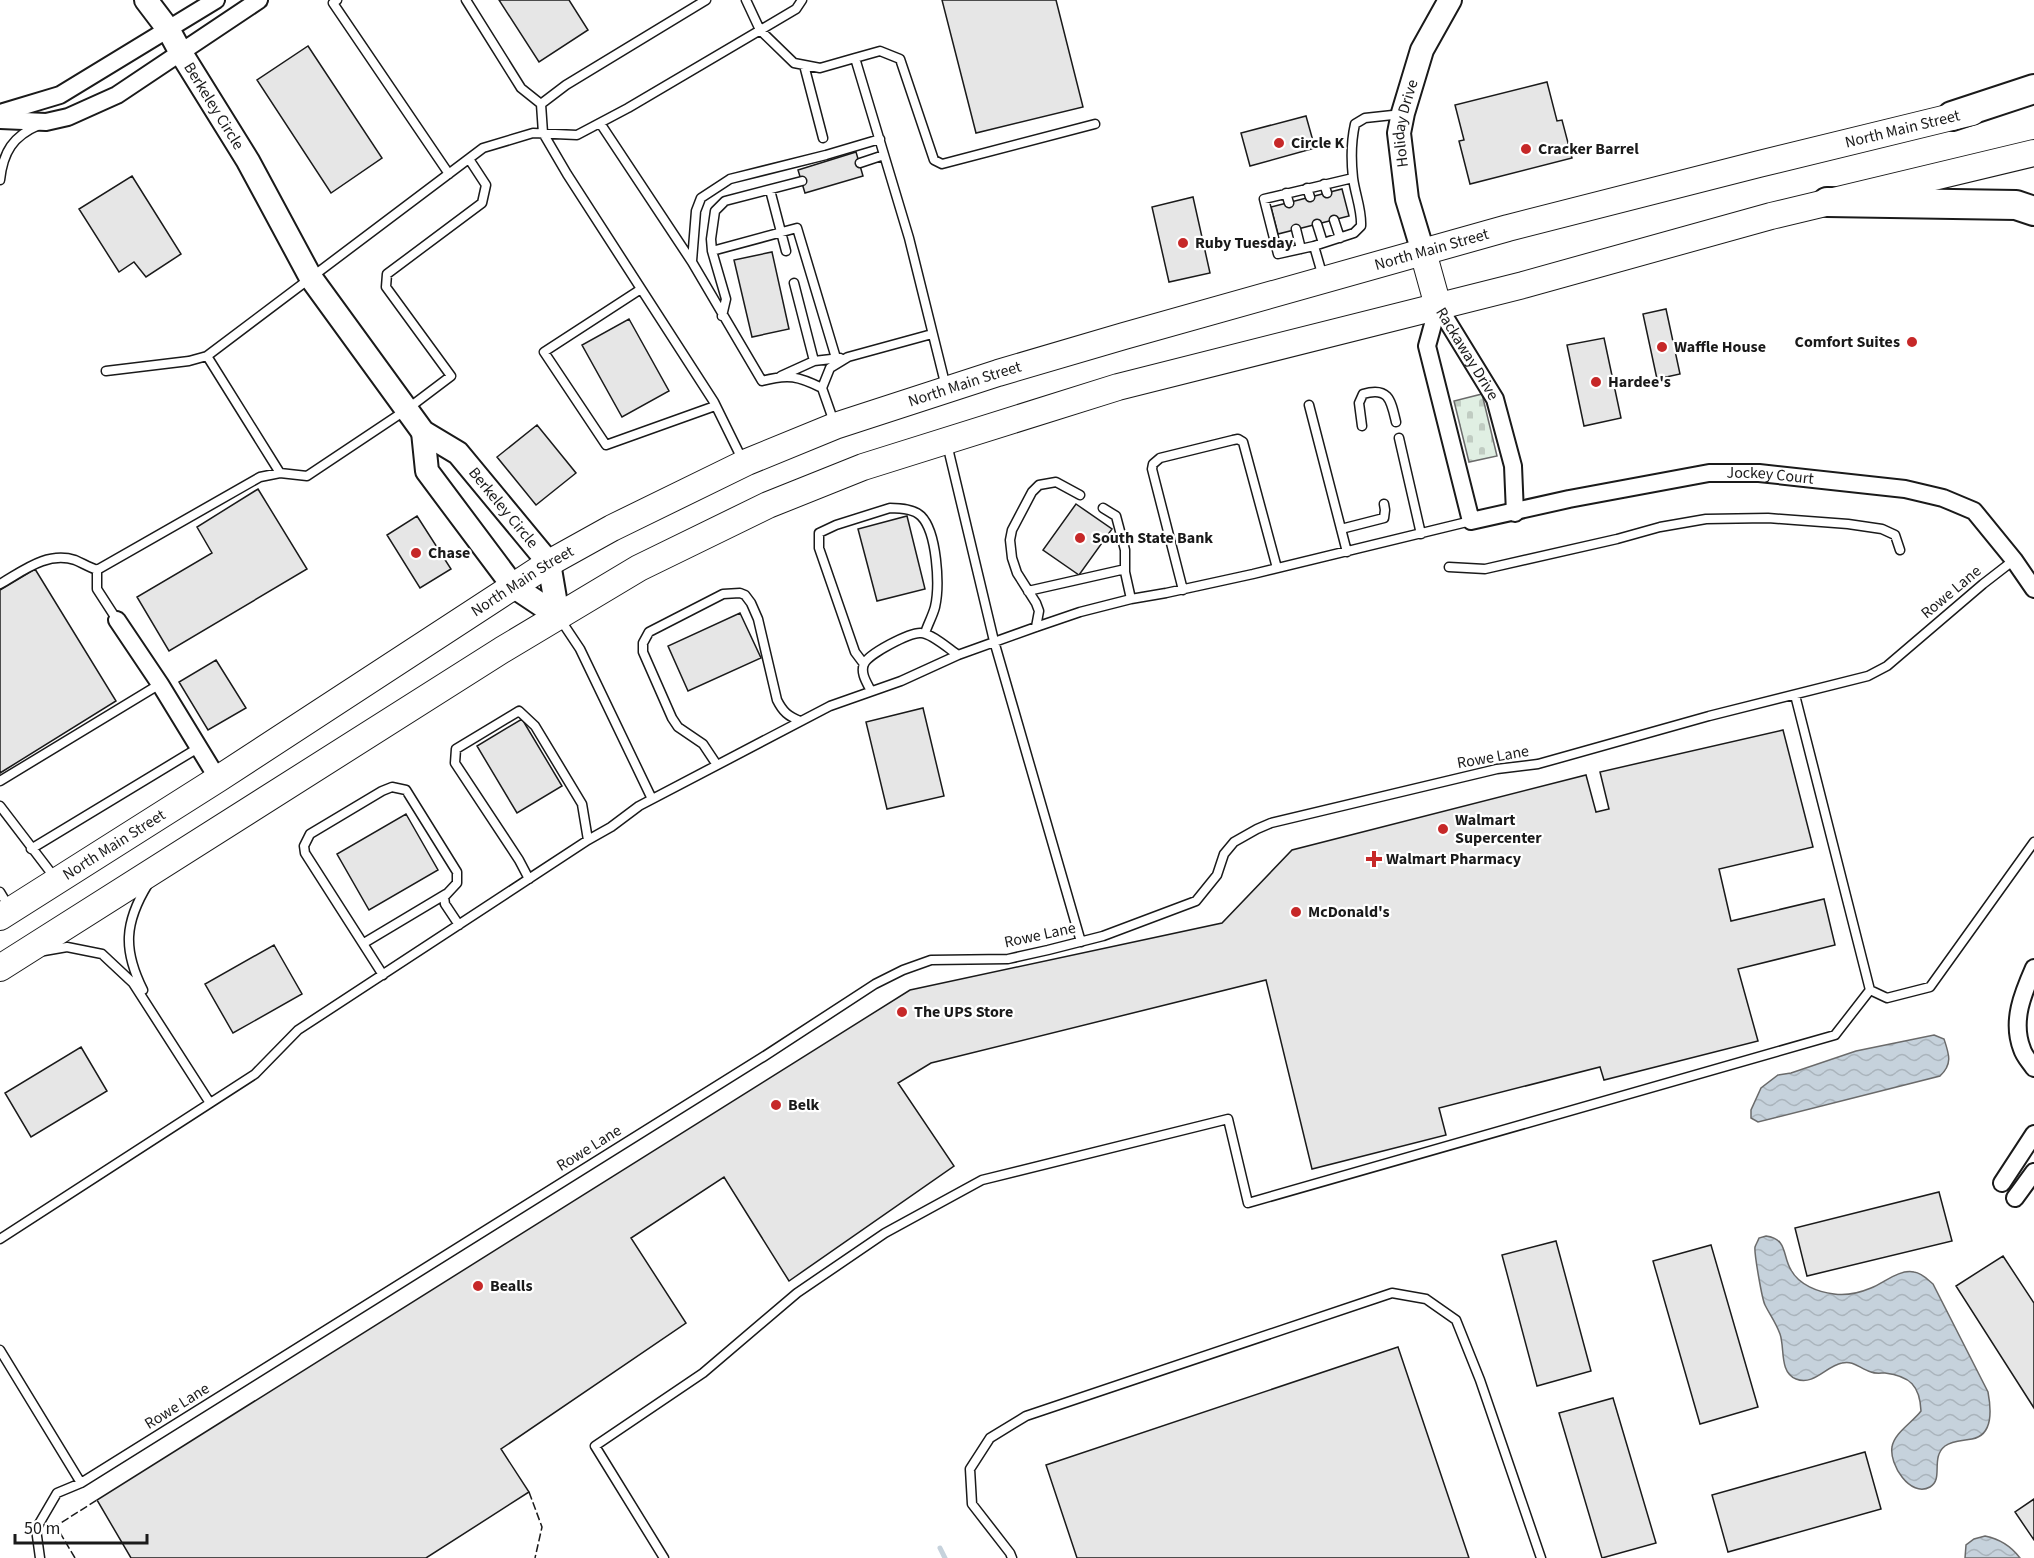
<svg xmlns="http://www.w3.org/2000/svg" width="2034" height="1558" viewBox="0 0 2034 1558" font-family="'Source Sans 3',sans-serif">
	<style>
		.cemetery { fill: url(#cemetery-stones); stroke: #6a6a6a; stroke-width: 1.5 }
		.water { fill: url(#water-waves); stroke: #6a6a6a; stroke-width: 1.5 }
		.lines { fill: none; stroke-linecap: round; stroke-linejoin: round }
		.stream { stroke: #c6d2dc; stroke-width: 5 }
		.building { fill: #e6e6e6; stroke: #1a1a1a; stroke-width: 1.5 }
		.lane-casing { stroke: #1a1a1a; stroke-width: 11 }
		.street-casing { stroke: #1a1a1a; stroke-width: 20 }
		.secondary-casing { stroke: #1a1a1a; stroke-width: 26 }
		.primary-casing { stroke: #1a1a1a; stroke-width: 28 }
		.highway-casing { stroke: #1a1a1a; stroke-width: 32 }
		.lane { stroke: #fff; stroke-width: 8 }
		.street { stroke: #fff; stroke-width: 16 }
		.secondary { stroke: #fff; stroke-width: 22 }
		.primary { stroke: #fff; stroke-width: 26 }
		.highway { stroke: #fff; stroke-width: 28 }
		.fence { stroke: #1a1a1a; stroke-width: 1.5; stroke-dasharray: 8 3; stroke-linecap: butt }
		.poi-dot { fill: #c62828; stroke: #fff; stroke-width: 2 }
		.labels { text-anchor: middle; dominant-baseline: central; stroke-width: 4.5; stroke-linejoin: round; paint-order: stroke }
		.street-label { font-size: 16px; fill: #1a1a1a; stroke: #fff }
		.poi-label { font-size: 16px; font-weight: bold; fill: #1a1a1a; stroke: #fff; text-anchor: start }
	</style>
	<defs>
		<pattern id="cemetery-stones" width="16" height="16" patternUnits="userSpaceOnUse" patternTransform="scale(1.5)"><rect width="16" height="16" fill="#e0efe3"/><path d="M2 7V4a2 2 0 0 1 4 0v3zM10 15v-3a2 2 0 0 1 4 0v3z" fill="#c0ccc2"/></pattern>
		<pattern id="water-waves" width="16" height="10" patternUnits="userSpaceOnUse" patternTransform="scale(1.5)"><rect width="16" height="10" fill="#c6d2dc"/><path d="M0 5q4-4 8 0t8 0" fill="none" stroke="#aab4bc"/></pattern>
	</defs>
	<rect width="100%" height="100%" fill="#fff"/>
	<path class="cemetery" d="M1482,394L1497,456L1469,462L1454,401Z"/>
	<path class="water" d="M1934,1035L1944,1039C1949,1054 1953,1064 1940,1076L1758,1122L1751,1118V1110L1761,1088L1778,1075L1791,1073L1856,1051Z
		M1766,1236C1788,1239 1782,1255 1791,1270C1799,1285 1818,1292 1834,1294C1847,1296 1859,1293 1871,1288C1884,1283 1899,1269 1914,1272C1922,1273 1927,1279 1933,1284L1988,1392C1991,1408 1994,1435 1972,1439C1963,1441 1953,1440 1945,1446C1930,1458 1944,1479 1930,1487C1910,1498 1889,1464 1892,1447C1894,1433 1913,1422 1921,1411C1920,1386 1910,1376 1885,1373C1881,1373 1875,1374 1871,1372C1860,1369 1854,1360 1842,1363C1826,1366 1814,1386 1796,1379C1779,1372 1785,1348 1780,1334C1776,1323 1770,1315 1765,1305C1762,1299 1754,1253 1755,1247C1756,1244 1758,1241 1759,1238Z
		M1985,1536C2000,1539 2011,1546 2020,1558H1965L1966,1545L1974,1539Z"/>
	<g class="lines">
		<path class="stream" d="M940,1548L945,1558"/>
	</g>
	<path class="building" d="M499,0H569L588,30L539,62Z
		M942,0H1056L1083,107L976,133Z
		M308,46L382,158L331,193L257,80Z
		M1547,82L1557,121L1562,120L1572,158L1470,184L1459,141L1464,140L1455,105Z
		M1306,116L1315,148L1250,166L1241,133Z
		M856,152L863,176L805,193L798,170Z
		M132,176L181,254L146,277L134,262L119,272L79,209Z
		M1342,189L1349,216L1278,234L1271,207Z
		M1193,197L1210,273L1169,282L1152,207Z
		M772,252L789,329L752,337L734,260Z
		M1666,309L1680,374L1657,379L1643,314Z
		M629,319L669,391L622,417L582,345Z
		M1604,338L1621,418L1584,426L1567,345Z
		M537,425L576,473L536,505L497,457Z
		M258,489L307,569L169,651L137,597L212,553L197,527Z
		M1076,504L1112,529L1079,575L1043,550Z
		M417,516L451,569L420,588L387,535Z
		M907,516L925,589L877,601L858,529Z
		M35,569L116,701L0,773V590Z
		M740,613L761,658L688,691L668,646Z
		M216,660L246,708L208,730L179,682Z
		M923,708L944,796L887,809L866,722Z
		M522,719L562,786L517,813L477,746Z
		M1783,730L1813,847L1719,869L1731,921L1824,899L1835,945L1738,969L1758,1041L1604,1080L1600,1067L1439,1108L1446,1135L1312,1169L1266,980L931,1063L898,1083L954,1166L789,1281L724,1177L631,1238L686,1323L501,1449L529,1492L426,1558H131L97,1500L910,990L1222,923L1292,850L1586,775L1596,812L1609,809L1600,772Z
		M406,814L438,870L369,910L337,854Z
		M274,945L302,994L233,1033L205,984Z
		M81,1047L107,1091L31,1137L5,1093Z
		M1939,1192L1952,1241L1807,1276L1795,1228Z
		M1556,1241L1591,1371L1537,1386L1502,1255Z
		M1711,1245L1758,1407L1700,1424L1653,1261Z
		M2003,1256L2034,1303V1408L1956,1286Z
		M1398,1347L1469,1558H1077L1046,1465Z
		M1613,1398L1656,1543L1602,1558L1559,1413Z
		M1865,1452L1881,1509L1728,1552L1712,1495Z
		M2034,1499V1540L2015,1512Z"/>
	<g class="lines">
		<g class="lane-casing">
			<path id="lane" d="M337,0L333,3L449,174
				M466,0L521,88L541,104
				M706,0L566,85L541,104L543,133L567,174L714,402L743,461
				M746,0L760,30L794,63L820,68L855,58L909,238L946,387
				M855,58L880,51L900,59L934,160L942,164L1095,124
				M804,65L823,138
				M600,123L692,262L762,381C788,374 798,376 822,388L830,368L848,357L932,334
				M860,163L884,155
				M0,180C3,152 13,136 39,125
				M1324,184L1327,193
				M1307,188L1310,197
				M770,190L786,251
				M1286,193L1289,203
				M1334,220L1340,238
				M1317,224L1323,243
				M1296,229L1301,249
				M1314,246L1278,254L1264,199L1353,178
				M712,251L797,228L836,358
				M692,261L696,211L701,198L730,179L826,155L880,139
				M1323,277L1314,246L1354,233L1361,226C1362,210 1355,194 1353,178C1351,160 1351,142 1355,124L1365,118L1402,114
				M794,283L814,361
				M641,289L544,352L606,445L715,406
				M722,316L726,299L712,251L711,239L715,211L725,201L802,181
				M207,356L280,473
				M106,371L189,361L207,356L483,148L533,133L577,135L628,108L796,9L802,0
				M781,376L814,361L840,358
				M822,388L835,425
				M1309,405L1347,552
				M1362,426L1359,403L1363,394C1389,386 1391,401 1396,422
				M1399,438L1421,534
				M947,444L994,641L1081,942
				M1103,508L1116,516L1125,550V572
				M1341,529L1384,518L1385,510L1384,504
				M1449,567L1485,569L1617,539L1660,527L1706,519L1768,518L1848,524L1882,529L1895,535L1900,550
				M0,584C23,571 47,551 75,560C82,563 89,567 97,570
				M1183,590L1152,469L1153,464L1160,458L1233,440L1238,439L1243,442L1277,568
				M1028,591L1121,570L1125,572L1131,599
				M560,619L580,649L652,799
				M117,620L97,589V570L260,477L280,473L307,476L406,410L451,376L386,287L387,274L482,203L486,185L469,159
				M1036,627L1039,611L1036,603L1017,573L1012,558L1010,540L1012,530L1032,492L1039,485L1056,482L1080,495
				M864,664L855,652L819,548V533L836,525L890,508C899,508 914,509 921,516C937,532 940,585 935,607C933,615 928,624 925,633
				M871,691C867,683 860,673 864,664C868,654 910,632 921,633C931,633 949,649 958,655
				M1795,695L1870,990L1887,998L1930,987L2034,842
				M717,765L703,744L678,727L672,718L643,652V643L649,632L723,594L740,593L745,595L751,603L758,619L777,700C783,712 788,716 800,721
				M0,781L160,684
				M0,806L55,878
				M31,849L198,748
				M529,879L519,860L455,763L456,749L519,711L535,726L582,804L588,840
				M0,892L9,907
				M364,943L446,894
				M44,951L67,947L102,954L133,983L210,1103
				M383,975L305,853L304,846L310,834L382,791L392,787L406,790L457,872V883L444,897L445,904L459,925
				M143,990C123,950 124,923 148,884
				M0,1239L255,1074L298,1030L588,840L611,827L639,806L830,706L901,681L958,655L1036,627L1080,612L1131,599L1166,593L1253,574L1471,521
				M0,1350L81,1483
				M40,1558L36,1529L57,1493L81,1483L763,1057L875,984L903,970L931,960L1008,959L1048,950L1103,936L1196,901L1217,875L1224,854L1234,842L1257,829L1271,823L1497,769L1538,764L1709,716L1868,676L1887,666L1983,584L2014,560
				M664,1558L595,1446L703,1373L797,1293L885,1233L982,1180L1228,1119L1248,1203L1835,1035L1870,990
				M1012,1558L1010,1553L972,1504L970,1469L990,1438L1026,1416L1392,1293L1426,1299L1456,1320L1480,1380L1541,1558"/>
		</g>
		<g class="street-casing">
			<g id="street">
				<path d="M0,113L60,95L216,0"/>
				<path d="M0,120L46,122L68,117L117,95L259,0"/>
				<path id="s1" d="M1438,306L1427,346L1471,521L1569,499L1709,473H1759L1905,489L1943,498L1974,511L2014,560L2034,589"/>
				<path id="s2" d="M1438,306L1495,399L1513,466L1515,513"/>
				<path d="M117,620L160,684L218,779"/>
				<path d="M2034,968C2023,993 2011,1021 2022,1049C2024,1056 2030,1062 2034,1068"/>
				<path d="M2002,1183L2034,1134"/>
				<path d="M2015,1198L2034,1172"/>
			</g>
		</g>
		<g class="secondary-casing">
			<g id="secondary">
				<path id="s3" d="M146,0L168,29L181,53L248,161L311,278L423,432L458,453L549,563L558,616"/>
				<path id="s4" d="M1423,252L1407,199L1399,133L1403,113L1422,50L1450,0"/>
				<path d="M423,432L427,471L513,586L558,616"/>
			</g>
		</g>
		<g class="primary-casing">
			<g id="primary">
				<path d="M1423,252L1438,306"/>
				<path id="s5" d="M0,917L218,779L549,563L612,528L747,462L835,426L998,373L1124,336L1508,228L1759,164L1972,112"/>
				<path d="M0,968L502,650L639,568L768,505L863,467L1118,387L1523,285L1771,216L2034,153"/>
			</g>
		</g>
		<g class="highway-casing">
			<path id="highway" d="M1952,116L2034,89
				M1827,202L2016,205L2034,211"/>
		</g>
		<use href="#lane" class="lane"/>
		<use href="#street" class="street"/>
		<use href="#secondary" class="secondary"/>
		<use href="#primary" class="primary"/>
		<use href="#highway" class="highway"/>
		<path class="fence" d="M529,1492L542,1527L535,1558
			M75,1558L56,1526L97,1500"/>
	</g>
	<g class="poi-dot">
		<circle cx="1279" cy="143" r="6"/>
		<circle cx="1526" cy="149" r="6"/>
		<circle cx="1183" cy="243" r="6"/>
		<circle cx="1912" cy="342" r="6"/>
		<circle cx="1662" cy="347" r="6"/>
		<circle cx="1596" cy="382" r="6"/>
		<circle cx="1080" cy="538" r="6"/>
		<circle cx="416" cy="553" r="6"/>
		<circle cx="1443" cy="829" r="6"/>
		<path d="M1371 850h6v6h6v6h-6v6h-6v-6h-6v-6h6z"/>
		<circle cx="1296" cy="912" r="6"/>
		<circle cx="902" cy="1012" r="6"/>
		<circle cx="776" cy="1105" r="6"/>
		<circle cx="478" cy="1286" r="6"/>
	</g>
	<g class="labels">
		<g class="street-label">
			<text stroke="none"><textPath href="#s3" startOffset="126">Berkeley Circle</textPath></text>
			<text stroke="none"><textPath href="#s4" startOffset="132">Holiday Drive</textPath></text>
			<text stroke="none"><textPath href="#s5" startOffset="2079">North Main Street</textPath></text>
			<text stroke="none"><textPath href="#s5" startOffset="1593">North Main Street</textPath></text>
			<text stroke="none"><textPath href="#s2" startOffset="56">Rackaway Drive</textPath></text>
			<text stroke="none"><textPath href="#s5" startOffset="1107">North Main Street</textPath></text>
			<text stroke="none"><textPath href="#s1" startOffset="526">Jockey Court</textPath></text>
			<text stroke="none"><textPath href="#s3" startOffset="626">Berkeley Circle</textPath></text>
			<text stroke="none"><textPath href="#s5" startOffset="621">North Main Street</textPath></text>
			<text transform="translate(1951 592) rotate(-40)">Rowe Lane</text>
			<text transform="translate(1493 757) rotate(-10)">Rowe Lane</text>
			<text stroke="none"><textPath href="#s5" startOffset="135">North Main Street</textPath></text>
			<text transform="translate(1040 935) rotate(-12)">Rowe Lane</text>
			<text transform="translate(589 1148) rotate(-32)">Rowe Lane</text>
			<text transform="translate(177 1406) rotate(-32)">Rowe Lane</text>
		</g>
		<g class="poi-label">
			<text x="1291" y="143">Circle K</text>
			<text x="1538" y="149">Cracker Barrel</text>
			<text x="1195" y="243">Ruby Tuesday</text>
			<text x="1900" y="342" text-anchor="end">Comfort Suites</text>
			<text x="1674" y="347">Waffle House</text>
			<text x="1608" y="382">Hardee's</text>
			<text x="1092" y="538">South State Bank</text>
			<text x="428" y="553">Chase</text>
			<text x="1455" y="820">Walmart<tspan x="1455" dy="18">Supercenter</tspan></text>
			<text x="1386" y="859">Walmart Pharmacy</text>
			<text x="1308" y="912">McDonald's</text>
			<text x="914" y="1012">The UPS Store</text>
			<text x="788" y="1105">Belk</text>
			<text x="490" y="1286">Bealls</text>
		</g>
	</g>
	<path d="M15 1534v9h132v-9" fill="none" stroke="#1a1a1a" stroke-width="3"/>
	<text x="24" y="1534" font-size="18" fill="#1a1a1a" stroke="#ffffff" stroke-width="4.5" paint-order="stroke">50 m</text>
</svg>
